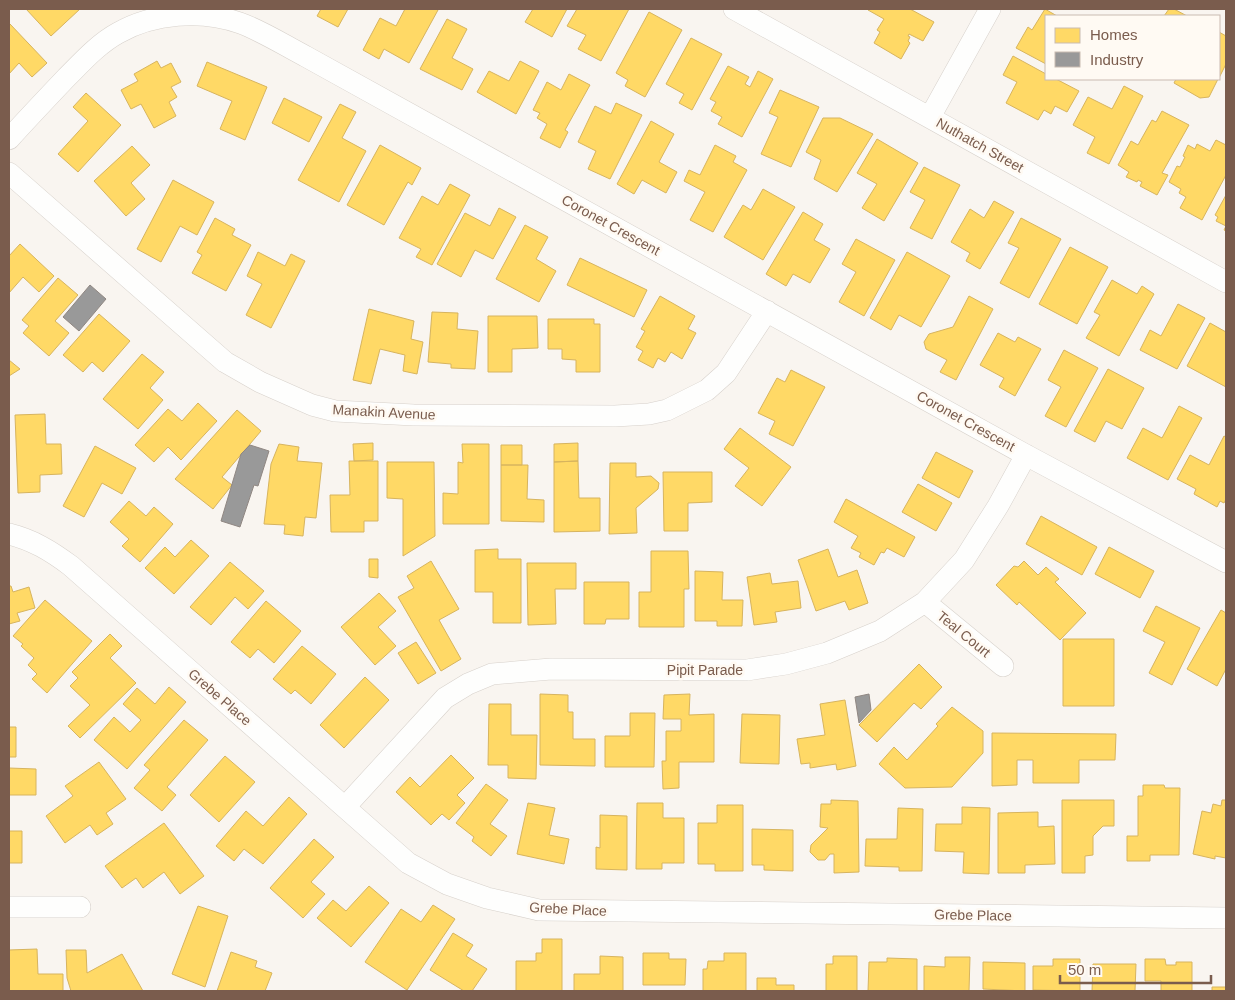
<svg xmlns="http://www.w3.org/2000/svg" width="1235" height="1000" viewBox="0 0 1235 1000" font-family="Helvetica,sans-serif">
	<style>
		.homes { fill: #ffd966; stroke: #d7b45e }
		.industry { fill: #999; stroke: #908782 }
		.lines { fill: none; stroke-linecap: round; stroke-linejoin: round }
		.street-casing { stroke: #d7d1cb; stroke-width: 22 }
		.street { stroke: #fefefd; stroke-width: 21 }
		.labels { text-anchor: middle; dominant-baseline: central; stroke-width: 5; stroke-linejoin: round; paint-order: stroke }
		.street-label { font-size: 14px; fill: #7a5c4d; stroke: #fffaf3 }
	</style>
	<rect width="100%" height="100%" fill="#f9f5f0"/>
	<path class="homes" d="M26,9H80L51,36Z
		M321,9H348L338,27L317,16Z
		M405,9H435L438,10L409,63L384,49L379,59L363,50L380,18L396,26Z
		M533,9H567L552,37L525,22Z
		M577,9H629L601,61L578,49L586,35L567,26Z
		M869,9H910L934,22L923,41L909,34L908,36L910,37L908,41L910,43L901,59L874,43L880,32L877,30L884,19L868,10Z
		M1045,9L1057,16H1046V64L1016,48L1028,27L1032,30Z
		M1169,9H1174L1187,16H1164Z
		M649,12L682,30L645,97L625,86L628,80L616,73Z
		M447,19L467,29L452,58L473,69L462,90L420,69Z
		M10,24L47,63L32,77L19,63L9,74V26Z
		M1219,32L1226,36V64L1219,78Z
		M691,38L722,54L692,110L679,103L684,94L666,84Z
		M1013,56L1046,74V79H1056L1079,91L1067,112L1055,106L1051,114L1044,110L1038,120L1006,103L1017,82L1003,75Z
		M157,61L161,68L171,63L181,82L171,87L177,97L169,102L176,116L154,128L141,104L131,109L121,90L138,81L134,74Z
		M520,61L539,71L516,114L477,92L489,71L509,81Z
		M207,62L267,87L245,140L220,129L232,101L197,86Z
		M728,66L749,77L745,84L750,87L758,71L773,79L742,137L718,124L722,117L711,111L716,102L710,99Z
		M569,74L590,85L565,130L568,132L560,148L540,138L547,124L537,118L540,113L533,110L547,82L561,90Z
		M1176,79H1218L1209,97L1200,98L1174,83Z
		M1124,86L1143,96L1109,164L1087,153L1095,137L1073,125L1088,97L1112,109Z
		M780,90L819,107L791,167L761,154L778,117L769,113Z
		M86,93L121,125L78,172L58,154L88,121L73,107Z
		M284,98L322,117L309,142L272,123Z
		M616,103L642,115L610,179L588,169L596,151L578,142L595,106L611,114Z
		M340,104L356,112L342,138L366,151L339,202L298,180Z
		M1162,111L1189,125L1162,173L1168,175L1157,195L1140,186L1142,182L1138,180L1137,182L1126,177L1129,172L1118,165L1131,141L1138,145L1152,120L1156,122Z
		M823,118H840L873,134L837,192L814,179L821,160L806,152Z
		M651,121L674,134L659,162L677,172L666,193L642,180L634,194L617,184Z
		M877,139L918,163L884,221L862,208L877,184L857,173Z
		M1216,140L1226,145V175L1202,220L1180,208L1186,197L1179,193L1181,189L1169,182L1177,166L1180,167L1185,157L1183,156L1188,145L1195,149L1197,144L1210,151Z
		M380,145L421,168L412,185L408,182L384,225L347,205Z
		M715,145L736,156L733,162L747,170L713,232L690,220L705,192L684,181L689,170L700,175Z
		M132,146L150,165L131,183L145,199L126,216L94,181Z
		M924,167L960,185L932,239L910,228L925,200L910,192Z
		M173,180L214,202L197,235L180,226L161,262L137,249Z
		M450,184L470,195L432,265L416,257L421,249L399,238L422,196L438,205Z
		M763,189L795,207L763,260L724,237L743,205L751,210Z
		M1226,195V231L1224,230L1226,226L1216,221L1218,217L1215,215Z
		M994,201L1014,212L980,269L966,261L970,253L951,242L970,209L984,218Z
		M499,208L516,217L493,259L475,250L461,277L437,264L465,213L490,226Z
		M803,212L823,224L814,240L830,249L810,283L793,274L786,286L766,274Z
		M215,218L235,229L232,235L251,245L226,291L192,273L202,255L197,252Z
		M1021,218L1061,239L1029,298L1000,283L1019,248L1008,243Z
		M525,225L548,237L536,259L556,271L539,302L496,279Z
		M856,239L895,260L864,316L839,302L856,272L842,264Z
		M20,244L54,276L39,292L23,277L9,293V256Z
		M1070,247L1108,267L1077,324L1039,304Z
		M258,252L285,266L291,254L305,261L271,328L246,315L262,284L247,276Z
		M907,252L950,276L921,327L899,315L891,330L870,318Z
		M580,258L647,290L634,317L567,285Z
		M58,278L78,295L55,321L69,333L49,356L23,333L29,326L22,320Z
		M1112,280L1137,294L1142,286L1154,294L1119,356L1086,338L1100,315L1094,312Z
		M660,296L695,316L688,329L696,333L682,359L671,352L665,362L658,358L653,368L638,360L643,351L636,347L645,331L641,329Z
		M969,296L993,309L956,380L940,372L947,360L926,349L924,342L929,334L953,327Z
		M1178,304L1205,318L1177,369L1140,350L1150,330L1161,336Z
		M369,309L414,321L411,339L423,342L417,374L403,371L405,355L380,349L371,384L353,380Z
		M432,312L458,313L457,329L478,331L475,369L451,368V364L428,362Z
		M99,314L130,341L103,372L92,362L83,372L63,355Z
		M488,316H537L538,348L512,349V372H488Z
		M548,319H594V324H600V372H576V360L562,359V349H548Z
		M1210,323L1226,332V387L1187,366Z
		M998,333L1015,342L1018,337L1041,349L1015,396L999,387L1004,378L980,365Z
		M1064,350L1098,368L1066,427L1045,416L1061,387L1048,380Z
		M142,354L164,372L150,388L163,400L138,429L103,399Z
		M9,360L20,369L9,376Z
		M1108,369L1144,388L1122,429L1106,421L1095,442L1074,431Z
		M791,370L825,387L793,446L769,434L775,421L758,413L777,378L785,382Z
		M198,403L217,421L181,460L168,447L154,462L135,445L168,409L182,421Z
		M1179,406L1202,418L1168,480L1127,458L1143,428L1162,438Z
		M237,410L261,431L222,477L232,485L213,509L175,479Z
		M45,414L46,444H61L62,474L40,475V492L18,493L15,415Z
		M740,428L791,467L762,506L735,486L749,468L724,449Z
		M1224,436L1226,437V499L1224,503L1220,501L1217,507L1194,494L1196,489L1177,479L1190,455L1209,465Z
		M373,443V460L354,461L353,444Z
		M578,443V461L554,462V444Z
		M279,444L299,447L297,461L322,463L316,518L305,517L303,536L284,534L285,525L264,524L271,464Z
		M462,444H489V524H443V493L458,494V462L463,463Z
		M501,445H522V465H501Z
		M95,446L136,468L122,494L102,483L84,517L63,506Z
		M936,452L973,471L959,498L922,478Z
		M349,461H378V521H364V532H331L330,495H350Z
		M578,461L579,498H600V531L554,532V462Z
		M387,462H434L435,536L403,556V499L387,498Z
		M610,463H636V477L651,476L659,483L658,489L636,508L637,533L609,534Z
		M501,465H528L527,499L544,500V522L501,521Z
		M663,472H712V502L688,503V531H664Z
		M918,484L952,503L936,531L902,512Z
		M846,499L915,537L904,557L887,548L884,553L881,552L874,565L859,557L861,553L851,548L858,536L834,522Z
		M129,501L146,516L154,507L173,524L140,562L122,546L129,539L110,522Z
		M1041,516L1097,547L1082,575L1026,544Z
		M191,540L209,556L174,594L145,568L165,547L175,557Z
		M1109,547L1154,571L1140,598L1095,574Z
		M498,549V559H521V623H493V592H475V550Z
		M828,549L838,577L857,570L868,603L849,610L845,601L816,611L798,560Z
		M651,551H688L689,589H684V627H639V592H651Z
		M369,559H378V578L369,577Z
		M431,561L459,609L439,620L461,659L441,671L398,597L414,588L407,576Z
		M1024,561L1038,575L1046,567L1059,579L1055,582L1086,613L1060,640L1019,602L1017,605L996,585L1014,566L1018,567Z
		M230,562L264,591L248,609L235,597L211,625L190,607Z
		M527,563H576V589H555L556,624L528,625Z
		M695,571L723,572L722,600H743L742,626H717V621H695Z
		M770,573L772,584L798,581L801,608L775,612L777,622L754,625L747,577Z
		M584,582H629V619H606L605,624H584Z
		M9,586H11L13,592L29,587L35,608L17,613L20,621L9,624Z
		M379,593L396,611L378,627L396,646L375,665L341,627Z
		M45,600L92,641L47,693L32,679L37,674L28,665L34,658L21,646L23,644L13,636Z
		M266,601L301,631L274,663L258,649L250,658L231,642Z
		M1156,606L1200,628L1172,685L1149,673L1165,642L1143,631Z
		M1221,610L1226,613V669L1217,686L1187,669Z
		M110,634L122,646L110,658L136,683L80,738L68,726L90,705L70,686L78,678L72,672Z
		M1063,639H1114V706H1063Z
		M416,642L436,673L418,684L398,653Z
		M302,646L336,674L311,704L295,690L291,694L273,679Z
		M919,664L942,687L921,709L914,703L877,742L859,725Z
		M365,677L389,700L344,748L320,725Z
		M169,687L186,702L127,769L94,740L114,717L130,732L141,720L123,704L137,688L155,704Z
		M540,694L568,695V712H573V739H595V766L540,765Z
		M690,694L689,715L714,714V762H679V788L663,789L662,761H666V731H681V719H663L664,695Z
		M845,700L856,766L837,770L836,764L810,768V763L801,764L797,739L825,735L820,704Z
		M489,704H511V735H537L536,779L508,778V765H488Z
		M952,707L983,731V753L952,787L905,788L879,764L894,747L907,760L938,726L936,724Z
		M630,713H655L654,767H605V736H630Z
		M742,714L780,715L779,764L740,763Z
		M184,720L208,740L167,787L176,795L162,811L134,788L150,770L144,765Z
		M9,727H16V757H9Z
		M992,733L1116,734L1115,760H1079V783H1033V760H1017V785L992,786Z
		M451,755L474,778L457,795L465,803L449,820L442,814L431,825L396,792L410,777L420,787Z
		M225,756L255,782L219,822L190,795Z
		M99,762L126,799L106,813L113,824L97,835L90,825L65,843L46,816L73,796L65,786Z
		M9,768L36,769V795H9Z
		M486,784L508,800L490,824L507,836L491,856L472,841L474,837L456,823Z
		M1143,785H1164L1165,788H1180L1179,855H1150V861H1127V836H1138V796H1143Z
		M289,797L307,814L263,864L244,849L234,861L216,846L246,811L263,826Z
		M831,800L858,801L859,872L834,873V854H830L825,860H818L810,852L811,845L828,828L820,827L821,804H831Z
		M1062,800H1114V826H1103L1093,836V855L1085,856V873H1062Z
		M1222,800H1226V858L1215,856V859L1193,854L1202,811L1211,813L1213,804L1221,806Z
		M528,803L555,808L549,835L569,839L564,864L517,854Z
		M637,803H663V818H684V863H662V869H636Z
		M717,805H743V871H715V864H698V823H717Z
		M962,807L990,808L989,874L963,873L964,852L935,851L936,824H962Z
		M898,808L923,809L922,871H899V867L865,866L866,839H897Z
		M1038,812V827L1054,826L1055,864L1025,865V873H998V813Z
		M600,815L627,816V870L596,869V847L600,848Z
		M164,823L204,876L180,894L164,872L143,888L136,878L122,888L105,866Z
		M752,829L793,830V871L764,870V865H752Z
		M9,831H22V863H9Z
		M314,839L334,857L311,882L325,894L303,918L270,888Z
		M369,886L389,903L351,947L317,918L333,900L346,911Z
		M433,905L455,919L407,990L365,962L401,909L421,922Z
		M198,906L228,916L205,987L172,974Z
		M453,933L473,945L466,956L487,969L472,991H464L430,970Z
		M542,939H562V991H516V961H536V953H542Z
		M37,949L38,974H63V991H9V950Z
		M66,950H86L87,973L122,954L143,991H71L67,978Z
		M231,952L257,961L255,967L272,973L265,991H217Z
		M643,953H669V959H686L685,985H643Z
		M724,953H746V991H703V969H707L708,961H724Z
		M600,956L623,957V991H574V974H600Z
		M833,956H857V991H826V964H833Z
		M945,957H970L969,991H924V966L945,967Z
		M887,958L917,959V991H868L869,962H887Z
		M1053,959H1080V991L1033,990V966H1053Z
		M1145,959H1165L1166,965H1176V962H1192V991H1161V981H1145Z
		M983,962L1025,963V991L983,989Z
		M1093,964H1136L1135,991H1092Z
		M757,978H776V985H794V991H757Z
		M1212,987H1226V991H1212Z"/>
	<path class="industry" d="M90,285L106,299L79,331L63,317Z
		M250,445L269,451L258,486L254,485L240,527L221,521L241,454Z
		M869,694L871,710L859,723L855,697Z"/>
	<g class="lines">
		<g class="street-casing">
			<path id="street" d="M734,9L1226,282
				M930,117L990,9
				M9,139C28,118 47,98 66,78C82,62 98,44 118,33C153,13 202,9 240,23C262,31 284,45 305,56L1026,455L1226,562
				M9,173L225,362L260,382L312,405L335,411L414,415L615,416L649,414L667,410L707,390L726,373L767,311
				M9,534C33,540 51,551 71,566L408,863L447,884L487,898L539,910L1226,918
				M925,602L1003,666
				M345,807L445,698L468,684L492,674L551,669L747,670L786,664L827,653L880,631L925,602L964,560L998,506L1026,455
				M9,907H80"/>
		</g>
		<use href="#street" class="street"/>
	</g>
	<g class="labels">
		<g class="street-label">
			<text transform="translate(980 145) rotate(29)">Nuthatch Street</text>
			<text transform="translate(611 225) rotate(29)">Coronet Crescent</text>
			<text transform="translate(384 412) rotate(3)">Manakin Avenue</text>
			<text transform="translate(966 421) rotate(29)">Coronet Crescent</text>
			<text transform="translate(964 634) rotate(39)">Teal Court</text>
			<text x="705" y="670">Pipit Parade</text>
			<text transform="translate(220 697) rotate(41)">Grebe Place</text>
			<text transform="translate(568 909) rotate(3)">Grebe Place</text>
			<text transform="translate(973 915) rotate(1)">Grebe Place</text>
		</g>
	</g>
	<rect width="1235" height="1000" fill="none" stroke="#7a5c4d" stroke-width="20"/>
	<rect x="1045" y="15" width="175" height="65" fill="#fffaf3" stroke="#cabbb1"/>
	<rect x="1055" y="28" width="25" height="15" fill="#ffd966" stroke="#cabbb1"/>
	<text x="1090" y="40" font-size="15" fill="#7a5c4d">Homes</text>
	<rect x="1055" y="52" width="25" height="15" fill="#999999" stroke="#cabbb1"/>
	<text x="1090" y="65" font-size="15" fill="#7a5c4d">Industry</text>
	<path d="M1060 975v8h151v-8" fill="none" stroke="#7a5c4d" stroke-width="2.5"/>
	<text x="1068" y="975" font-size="15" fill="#7a5c4d" stroke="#fffaf3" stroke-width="4" paint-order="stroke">50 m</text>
</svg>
